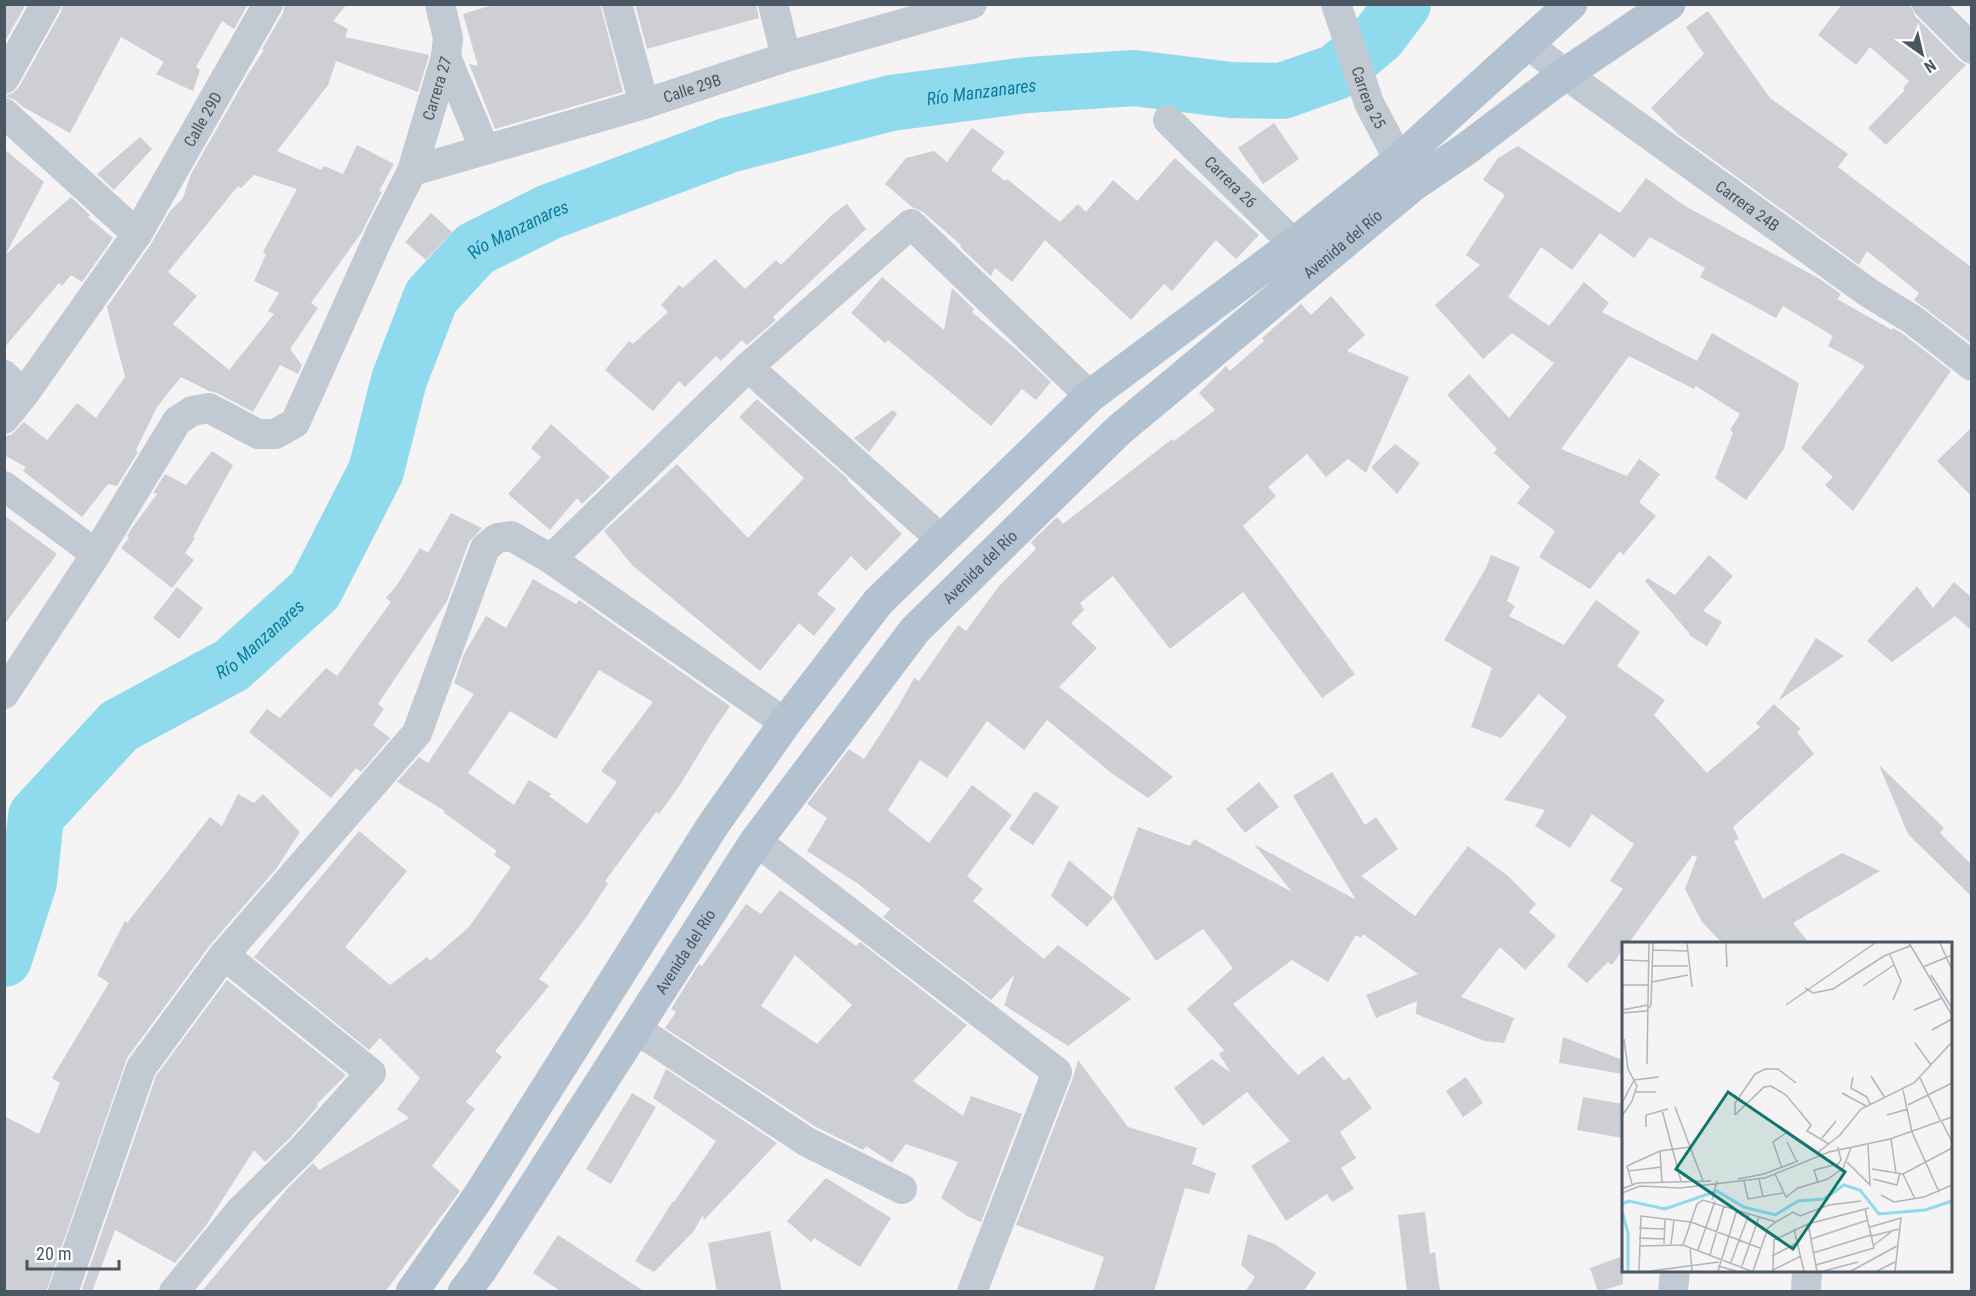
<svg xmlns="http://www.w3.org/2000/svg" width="1976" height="1296" viewBox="0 0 1976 1296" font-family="'Roboto Condensed',sans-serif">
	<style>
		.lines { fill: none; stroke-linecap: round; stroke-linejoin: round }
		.river { stroke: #90daee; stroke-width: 56 }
		.building { fill: #cdcfd5; fill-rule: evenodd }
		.minor { stroke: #c1cad2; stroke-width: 30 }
		.major { stroke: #b3c2d1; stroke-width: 33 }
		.labels { text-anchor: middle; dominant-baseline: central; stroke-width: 6; stroke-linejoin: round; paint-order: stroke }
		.street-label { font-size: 16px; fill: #4a5661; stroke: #fff }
		.water-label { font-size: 18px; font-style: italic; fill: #0c7c9b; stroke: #fff }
		.inset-river { fill: none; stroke: #90daee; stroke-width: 3 }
		.inset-road { fill: none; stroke: #b1b4b9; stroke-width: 1.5 }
		.view { fill: #0f766e; fill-opacity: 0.15; stroke: #0f766e; stroke-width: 3 }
		.inset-edge { fill: none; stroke: #4a5661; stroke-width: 3 }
	</style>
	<rect width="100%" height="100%" fill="#f5f3f3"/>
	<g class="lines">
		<path class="river" id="s1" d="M4,959L29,882L36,816L119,726L232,665L315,590L376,471L399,380L431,297L475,249L549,212L729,145L891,103L1028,85L1134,78L1231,90L1282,91L1336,72L1379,36L1403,4"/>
	</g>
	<path class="building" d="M4,4H26L4,43Z
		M63,4H248L234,29L222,21L196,67L200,70L193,91L156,74L164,62L121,37L70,133L23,107L15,100L4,96L13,93L19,87L61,12Z
		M285,4H347L333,21L348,29L345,37L429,55L418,92L336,61L328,85L277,151L321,170L324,166L343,174L357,145L394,164L379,191L382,192L362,232L311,303L318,308L290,349L302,365L298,374L280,365L253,412L217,393L209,391L181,377L157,407L136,450L138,452L117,486L108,484L82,517L23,471L26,467L4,455V436L11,435L24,422L47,440L77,403L96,418L125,377L107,307L151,244L170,211L183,198L191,174L250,71L264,50L262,49L283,13ZM254,175L297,189L263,252L266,254L254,281L279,293L268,311L274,314L229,370L173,324L197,296L168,272L238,186L241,188Z
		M496,4H600L623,92L495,129L469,64L478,66L463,14Z
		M635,4H756L759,18L647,49Z
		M1842,4H1910L1915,16L1960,61L1966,65L1886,145L1868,128L1905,90L1903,88L1909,81L1870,47L1856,65L1818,35Z
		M1708,11L1770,98L1848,154L1838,167L1971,267V343L1914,300L1919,293L1867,251L1859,265L1679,135L1651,108L1704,54L1686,27Z
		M1274,123L1299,159L1263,184L1238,148Z
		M972,128L1005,152L991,170L1005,181L1007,179L1060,222L1078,204L1086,212L1113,180L1137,201L1175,158L1259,235L1236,259L1216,240L1172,291L1164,284L1131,320L1045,240L1012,282L995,268L991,276L960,247L961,245L923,212L912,207L885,184L906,158L934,151L947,162Z
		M140,137L152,149L114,190L97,174Z
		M1518,146L1620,213L1646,178L1685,206L1820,279L1841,294L1837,299L1892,330L1893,328L1903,334L1951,371L1853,511L1825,485L1833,477L1801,448L1865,366L1828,346L1833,336L1783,306L1776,318L1700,277L1705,268L1650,237L1634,258L1600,233L1572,270L1541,247L1508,297L1549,326L1584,282L1609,303L1602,312L1697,361L1712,333L1799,383L1784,449L1746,500L1715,478L1733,433L1730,430L1740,414L1696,386L1694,389L1629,356L1561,449L1627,476L1639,459L1660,474L1639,502L1656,516L1623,555L1620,551L1590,589L1539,557L1555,531L1517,503L1530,487L1494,453L1497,449L1447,395L1469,374L1509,418L1554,363L1512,333L1483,359L1435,305L1480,265L1466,255L1505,195L1483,180L1498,158Z
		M4,149L44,182L6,254L71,197L90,215L88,217L113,238L82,282L71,275L62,286L59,283L4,348Z
		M847,204L866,229L773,317L776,320L747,345L742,340L721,361L716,356L685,387L679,381L653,411L605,370L629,341L633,344L668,312L661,305L679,285L683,288L715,259L745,289L776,260L781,265L833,214Z
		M431,213L452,232L426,260L405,242Z
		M882,277L944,330L952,288L974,309L972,312L1018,351L1051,382L1036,400L1022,389L991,426L888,340L885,343L851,313Z
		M1331,296L1365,335L1347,351L1409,377L1366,473L1348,459L1326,477L1307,454L1268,487L1276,496L1243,526L1273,564L1355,674L1322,698L1243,592L1170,649L1113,576L1080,603L1084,610L1071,623L1097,648L1059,687L1173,777L1148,798L1114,775L1047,720L1024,750L987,721L947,778L920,760L888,810L929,843L972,785L1012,815L967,876L983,889L973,901L1044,959L1058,945L1131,999L1068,1046L1004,1005L1015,974L991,1000L883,917L890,909L857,883L807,851L827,818L807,804L849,749L864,759L898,707L914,678L919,681L958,625L966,631L999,586L1036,549L1031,542L1057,517L1063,524L1172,439L1174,441L1215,410L1199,393L1226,366L1230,371L1264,341L1262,338L1301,304L1311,315Z
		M757,399L848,479L847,480L902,534L866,571L851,556L817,594L836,609L814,636L799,623L760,671L633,566L604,531L677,464L748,538L804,478L739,417Z
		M893,410L897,414L869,452L854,438Z
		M551,424L610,477L582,504L577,498L550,530L508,494L541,457L531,448Z
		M1971,428V496L1937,461Z
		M1395,444L1420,463L1397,494L1371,467Z
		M212,451L233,465L193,537L195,538L185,553L194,560L172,588L121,548L129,538L127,536L132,528L157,494L153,493L165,474L186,485Z
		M451,513L482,528L469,542L447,601L378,704L384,709L373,725L390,738L361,772L356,768L331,798L249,732L267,709L280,718L326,668L337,676L391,602L386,598L399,582L420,548L428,553Z
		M4,515L57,554L4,625Z
		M1491,555L1520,567L1507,601L1515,606L1509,616L1564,645L1596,600L1640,632L1617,666L1665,700L1654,715L1707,773L1760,727L1756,723L1774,704L1801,729L1797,732L1814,754L1733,827L1739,839L1734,841L1763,899L1842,853L1880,871L1793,923L1810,944H1723L1702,922L1685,889L1697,857L1693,855L1628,944H1623V949L1612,965L1608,962L1587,983L1567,966L1623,889L1610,881L1634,844L1592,814L1570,848L1535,826L1545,810L1504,800L1567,717L1539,694L1501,738L1471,727L1492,668L1444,640L1486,568Z
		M1709,555L1733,576L1703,611L1722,622L1707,646L1689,635V633L1645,581L1648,578L1675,595Z
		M533,579L576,604L579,600L730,706L711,734L680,785L659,814L656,812L605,881L608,883L587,916L539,979L549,986L495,1051L502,1057L466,1102L475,1109L432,1166L460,1191L385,1292H201L288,1188L313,1163L319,1170L409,1118L397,1109L420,1078L380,1038L369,1050L254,957L359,831L407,871L345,947L390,985L427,957L430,961L469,927L511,867L494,855L497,851L443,812L445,811L397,782L419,757L428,763L474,694L454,683L464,654L486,616L506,628ZM599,670L653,702L601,771L617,782L587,824L549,796L551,794L529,780L514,805L468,773L510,711L556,739Z
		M1954,582L1971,597V630L1955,616L1892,662L1867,641L1917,586L1933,608Z
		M177,587L203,608L179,639L153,618Z
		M1816,638L1844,656L1778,701Z
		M1879,765L1944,828L1940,833L1971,864V896L1908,834Z
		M1332,772L1365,825L1376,817L1398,849L1361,876L1415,916L1468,846L1508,876L1536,904L1529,912L1556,936L1525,970L1500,947L1461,997L1514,1018L1504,1043L1485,1041L1416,1014L1417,1001L1376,1018L1366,995L1418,974L1363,934L1361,938L1356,935L1328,982L1292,960L1233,1004L1298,1075L1323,1056L1344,1081L1349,1077L1372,1108L1340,1132L1356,1158L1341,1168L1354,1189L1332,1202L1327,1194L1286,1221L1251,1166L1290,1141L1247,1092L1203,1126L1174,1088L1212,1059L1231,1073L1219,1054L1224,1050L1187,1009L1233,968L1203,929L1156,961L1113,897L1138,827L1190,846L1194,839L1292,892L1254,844L1356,900L1293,796Z
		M1259,782L1279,807L1245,833L1226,809Z
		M1035,791L1059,807L1033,845L1009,829Z
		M238,794L254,803L263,794L300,832L276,869L210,945L127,1058L46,1292H4V1116L39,1134L60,1083L52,1078L109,983L97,975L125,921L127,923L210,817L222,826Z
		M1069,860L1113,898L1087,927L1051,896Z
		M780,890L856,946L860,942L967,1025L913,1081L963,1116L971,1096L1022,1114L981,1222L967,1216L941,1198L958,1162L906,1144L892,1163L866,1146L863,1150L816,1127L665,1028L676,1012L671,1009L699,964L702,966L746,904L761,914ZM795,955L852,1005L817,1044L761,1006Z
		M227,980L346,1075L317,1104L318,1106L291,1137L265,1162L254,1150L205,1227L175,1263L115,1230L92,1292H81L156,1076Z
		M1563,1037L1623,1060V1074L1559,1063Z
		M1078,1060L1128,1127L1197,1148L1192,1164L1216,1173L1209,1194L1185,1188L1154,1292H1093L1104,1257L1016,1225L1073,1078Z
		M666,1069L777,1143L704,1220L703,1215L693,1232L654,1272L635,1261L673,1201L674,1202L716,1141L653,1098Z
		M1466,1077L1483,1103L1463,1117L1446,1091Z
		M632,1093L656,1107L611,1184L586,1169Z
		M1583,1097L1623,1104V1138L1577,1130Z
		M826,1178L891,1218L860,1267L814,1238L811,1242L787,1221Z
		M1425,1212L1430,1254L1435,1252L1440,1292H1407L1398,1215Z
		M770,1231L782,1292H717L708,1243Z
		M1248,1234L1275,1244L1316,1273L1303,1292H1245L1255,1277L1241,1265Z
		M558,1235L645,1292H562L533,1273Z
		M1623,1256V1284L1598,1292L1590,1268Z"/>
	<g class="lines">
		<g class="minor">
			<path d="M617,4L644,104"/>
			<path d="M773,4L786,57"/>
			<path id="s2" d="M1336,4L1369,103L1410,181"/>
			<path d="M1927,4L1972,49"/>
			<path id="s3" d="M1527,43L1565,74L1869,293L1913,320L1972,366"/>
			<path d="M446,57L485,150"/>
			<path d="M4,79L46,4"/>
			<path d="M4,113L137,234"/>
			<path id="s4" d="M1168,120L1294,244"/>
			<path id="s5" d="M412,171L644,104L786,57L972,4"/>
			<path d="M748,367L942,540"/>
			<path d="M4,375L24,394"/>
			<path id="s6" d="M4,419L24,394L137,234L268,4"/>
			<path d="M4,486L96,554"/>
			<path d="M551,559L748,367L911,224L1090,396"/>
			<path id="s7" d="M4,694L96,554L177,421L192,411L209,408L258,434H275L295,423L381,232L412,171L446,57L448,38L440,4"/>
			<path d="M756,841L1057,1072L972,1292"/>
			<path d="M636,1029L807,1142L902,1189"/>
			<path d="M63,1292L141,1068L224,955L417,733L485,548L497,538L511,536L551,559L785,723"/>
			<path d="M174,1292L240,1211L303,1149L371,1073L224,955"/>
			<path d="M1673,1292L1675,1270"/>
			<path d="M1806,1292L1807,1270"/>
		</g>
		<g class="major">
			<path d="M412,1292L479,1196L713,825L785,723L878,602L1090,396L1294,244L1398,161L1571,4"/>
			<path id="s8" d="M464,1292L480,1271L756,841L915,630L1119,430L1413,185L1466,149L1565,74L1669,4"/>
		</g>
	</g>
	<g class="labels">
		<g class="street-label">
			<text stroke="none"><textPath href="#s7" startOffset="818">Carrera 27</textPath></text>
			<text stroke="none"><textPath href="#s5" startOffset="292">Calle 29B</textPath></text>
			<text stroke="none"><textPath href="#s2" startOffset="99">Carrera 25</textPath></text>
			<text stroke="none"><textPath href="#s6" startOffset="360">Calle 29D</textPath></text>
			<text stroke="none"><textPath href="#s4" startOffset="88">Carrera 26</textPath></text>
			<text stroke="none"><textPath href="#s3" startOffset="274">Carrera 24B</textPath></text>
			<text stroke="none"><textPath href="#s8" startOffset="1378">Avenida del Río</textPath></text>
			<text stroke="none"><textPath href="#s8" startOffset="892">Avenida del Río</textPath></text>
			<text stroke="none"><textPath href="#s8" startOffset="406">Avenida del Río</textPath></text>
		</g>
		<g class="water-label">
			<text stroke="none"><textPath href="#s1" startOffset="1425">Río Manzanares</textPath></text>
			<text stroke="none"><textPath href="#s1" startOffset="939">Río Manzanares</textPath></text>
			<text stroke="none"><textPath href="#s1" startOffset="436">Río Manzanares</textPath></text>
		</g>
	</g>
	<g transform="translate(1622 942)">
		<rect width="330" height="330" fill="#f5f3f3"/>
		<path class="inset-river" d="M0,262L7,259L43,267L95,249L122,265L153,273L176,259L202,257L222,243L238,248L257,272L303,268L330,259M0,269L6,291V329"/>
		<path class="inset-road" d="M65,1L70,45M104,1L105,25M287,1L330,73M318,1L330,28M31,8L66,9M268,13L279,39L271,58M0,18L27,19M30,24H66M301,25L330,13M309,33L330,66M30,40L66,33M0,43H27M241,44L272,23M183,46L191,51L211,47L262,14L288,4M164,63L253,1M0,68L26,63M292,68L320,56M0,71L24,69L29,63L31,1M310,88L330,77M293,101L309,123M25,122L27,1M249,134L263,156M231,135L229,146L245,155L248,162M298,136L318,178M281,148L290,190L317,250M14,150H34M220,151L244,164M0,161L12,138L37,135M286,163L330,141M53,165L81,239M40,168L59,239M113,173L142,145L149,144L164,153L189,183L185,189L207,202M113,173V161L133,132L143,127H156L174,141M265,173L286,167M0,174L10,159L15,144L6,127L2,97M320,180L330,200M24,185V173L46,167M200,196L214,179M269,197L274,231M165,200L175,220M38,209L40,240M194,212L218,193L239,167L292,141L330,100M225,220L248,243L246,202M160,226L151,200L167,189M250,227L281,232L330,206M6,229L40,225M153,232L164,255L176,246L206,237L221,226L229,206M281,232L293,257M116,237L142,232L176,219M137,237L141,255M251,237L275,243L278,231M122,239L126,257L161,251M196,241L192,228L216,222L219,218L216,205M10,242L5,224L38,209L68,205M0,247L15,241L89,239M0,251L18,244L58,246L143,236L207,210L268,197L330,175M259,253L272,260L302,255L330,243M90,258L95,239M186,282L195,329M248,285L279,276L273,329M17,286L42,287M172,287L182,329M250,294L277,287M17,296L42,297M189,297L246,278M42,302L43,277M49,302L52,278M61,303L75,262L81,258L154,280M252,303L269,290M17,304L61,303L129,329M68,305L70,329M76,308L93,259M191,311L249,293M88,313L102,264M150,314L175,301M109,320L127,272M194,323L252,306L243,267M96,324L114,329M120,324L137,275M151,327L152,298L186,282L247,266M17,329L19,274L69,280L138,306M29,329L97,320M96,329L115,268M131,329L146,286L154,280L171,270L178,274L207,263L239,259M149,329L179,314M202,329L236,320M229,329L275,304M255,329L273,320"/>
		<path class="view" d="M106,150L223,230L171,307L54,227Z"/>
		<rect width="330" height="330" class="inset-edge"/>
	</g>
	<rect width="1976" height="1296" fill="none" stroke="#4a5661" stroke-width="12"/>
	<g transform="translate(1922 54) rotate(146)" stroke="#ffffff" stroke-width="4.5" paint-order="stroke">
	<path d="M0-4.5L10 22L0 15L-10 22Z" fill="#4a5661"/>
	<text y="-9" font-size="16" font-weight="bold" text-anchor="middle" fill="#4a5661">N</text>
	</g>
	<path d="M27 1260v9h92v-9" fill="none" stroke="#4a5661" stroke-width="3"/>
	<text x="36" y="1260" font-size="18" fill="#4a5661" stroke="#ffffff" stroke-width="4.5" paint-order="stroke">20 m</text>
</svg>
